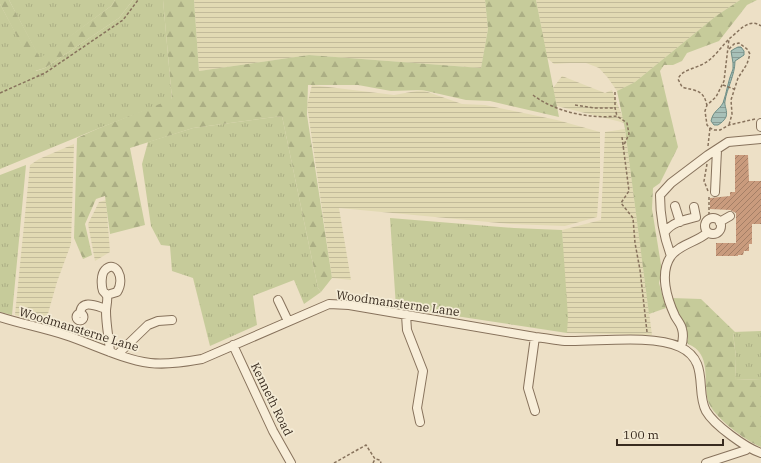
<svg xmlns="http://www.w3.org/2000/svg" width="761" height="463" viewBox="0 0 761 463" font-family="'IBM Plex Serif',serif">
	<style>
		.farmland { fill: url(#farmland-rules) }
		.grass { fill: url(#grass-tufts) }
		.forest { fill: url(#forest-firs) }
		.water { fill: url(#water-rules); stroke: #6e8e86 }
		.building { fill: url(#building-hatch) }
		.lines { fill: none; stroke-linecap: round; stroke-linejoin: round }
		.minor-casing { stroke: #87725c; stroke-width: 10 }
		.path { stroke: #87725c; stroke-width: 1.5; stroke-dasharray: 3 2; stroke-linecap: butt }
		.minor { stroke: #f8eed9; stroke-width: 8 }
		.labels { text-anchor: middle; dominant-baseline: central; stroke-width: 3.5; stroke-linejoin: round; paint-order: stroke }
		.street-label { font-size: 12px; fill: #382b1f; stroke: #f4ebd5 }
	</style>
	<defs>
		<pattern id="farmland-rules" width="6" height="5" patternUnits="userSpaceOnUse"><rect width="6" height="5" fill="#e2dab3"/><path d="M0 2.5h6" fill="none" stroke="#c3bb9a"/></pattern>
		<pattern id="grass-tufts" width="24" height="20" patternUnits="userSpaceOnUse"><rect width="24" height="20" fill="#c6cb9a"/><path d="M3 7l-1-3M5 7V3M7 7l1-3M15 17l-1-3M17 17v-4M19 17l1-3" fill="none" stroke="#abae84"/></pattern>
		<pattern id="forest-firs" width="22" height="20" patternUnits="userSpaceOnUse"><rect width="22" height="20" fill="#c6cb9a"/><path d="M5 1l3.5 6h-7zM16 11l3.5 6h-7z" fill="#abae84"/></pattern>
		<pattern id="water-rules" width="6" height="5" patternUnits="userSpaceOnUse"><rect width="6" height="5" fill="#a7c0b8"/><path d="M0 2.5h6" fill="none" stroke="#899c95"/></pattern>
		<pattern id="building-hatch" width="6" height="6" patternUnits="userSpaceOnUse"><rect width="6" height="6" fill="#c99b7d"/><path d="M-1 1l2-2M0 6l6-6M5 7l2-2" fill="none" stroke="#a47f66"/></pattern>
	</defs>
	<rect width="100%" height="100%" fill="#ede0c6"/>
	<path class="farmland" d="M194,0H485L488,29L481,68L309,55L199,71Z
		M536,0H740L716,16L635,82L617,91L608,78L599,68L586,63H570L554,64L547,58Z
		M562,76L605,93L612,90L625,123L557,106L553,88Z
		M312,85L394,95L422,90L462,104L485,105L557,120L600,132V175L597,217L565,226L510,224L339,208L351,280L332,278L307,105Z
		M625,129L652,335L567,333L562,230L601,220L605,132Z
		M74,144L71,244L57,282L45,324L15,315L30,165L39,159Z
		M106,200L110,252L95,261L88,224L99,202Z"/>
	<path class="grass" d="M9,0H115L111,6L40,59Z
		M133,0H163L172,100L97,129L0,169V4L36,71L45,68L119,18Z
		M282,116L318,288L321,292L304,304L294,280L253,296L257,325L210,346L193,278L172,271L170,246L161,245L151,226L142,164L148,142L193,128Z
		M26,165L12,315L0,312V175Z
		M390,218L514,228L562,230L568,317L567,333L396,307Z
		M761,331V379L735,380L736,358L733,332Z"/>
	<path class="forest" d="M0,0H9L40,58L111,6L115,0H133L119,18L45,68L35,71L0,4Z
		M163,0H194L199,71L309,55L481,68L488,29L485,0H536L559,117L490,101L466,100L422,90L391,91L358,85H308L307,115L332,278L321,292L318,288L282,116L193,128L130,148L145,225L110,234L105,196L96,199L85,224L92,255L83,259L74,238L77,138L97,129L172,99Z
		M740,0H757L747,5L719,41L687,53L682,61L673,65H664L660,71L678,147L660,183L653,188L652,209L662,271L659,283L666,308L649,314L625,129L617,91L635,82L716,16Z
		M671,298L701,299L735,332L733,333L736,358L735,380L761,379V447C746,441 713,417 708,401C703,381 712,353 688,344L686,341L688,340L686,328Z"/>
	<path class="water" d="M738,47H741L744,51V55L735,61C735,75 727,88 725,101C724,106 728,111 726,117C724,121 721,123 718,125H714L711,121C713,111 719,110 723,103C727,92 728,80 733,69V63L731,51L734,49Z"/>
	<path class="building" d="M735,155H748L749,181H761V224H752V244H749V251H744L743,255H738V256H716V243H736V213L730,210L710,209V198L730,196V192H735Z"/>
	<g class="lines">
		<g class="minor-casing">
			<path id="minor" d="M761,123V127
				M715,192L717,150
				M675,206L680,222
				M705 226a8 8 0 1 1 16 0a8 8 0 1 1-16 0Z
				M720,223L723,220L730,216
				M665,232C672,222 685,220 696,217L694,207
				M671,256C664,237 660,215 660,195L671,183L708,155L728,142L761,139
				M107,295L117,292C126,278 115,259 105,270C101,274 101,285 103,291C104,292 106,294 107,296C108,300 106,307 106,311C106,325 109,338 110,352
				M278,300L288,321
				M80,313C82,299 96,306 106,309
				M76.5 317a3.5 3.5 0 1 1 7 0a3.5 3.5 0 1 1-7 0Z
				M406,315L407,330L423,371L417,408L420,422
				M0,317C22,324 44,328 65,335C93,344 121,359 150,363C167,365 185,362 202,359L329,304L349,305L535,337C545,338 555,340 565,341C597,342 652,334 680,347C710,361 695,391 706,411C714,425 746,448 761,453
				M233,345L273,431L291,463
				M681,347C683,341 684,336 682,329C681,324 677,320 675,316C667,299 659,273 671,256C680,244 697,242 707,233
				M118,354L148,325L158,321L172,320
				M535,411L528,388L535,337
				M706,463L746,450L748,448"/>
		</g>
		<path class="path" d="M729,49L734,44L739,43L747,49L750,54L747,64L738,78L731,100L732,114L729,125
			M723,85L734,89
			M615,92V108L617,116
			M0,93L45,73L123,20L138,0
			M533,95C555,112 590,119 617,116L627,123L629,134L623,147
			M575,105L595,108H615
			M707,106C704,89 695,91 682,87L678,79C682,70 693,69 701,65C713,60 720,48 729,39
			M755,119L729,125L720,130H714L710,128L707,125L705,111L707,105L716,97L724,81L729,39C738,32 749,17 761,26
			M622,137L629,191L621,203L633,218L635,243L640,270L647,332
			M708,146L710,128
			M707,164L704,181L708,191
			M709,197V215L711,218
			M334,463L366,445L375,459L380,460L381,463
			M373,463L375,459"/>
		<use href="#minor" class="minor"/>
	</g>
	<g class="labels">
		<g class="street-label">
			<text transform="translate(398 303) rotate(8)">Woodmansterne Lane</text>
			<text transform="translate(79 329) rotate(17)">Woodmansterne Lane</text>
			<text transform="translate(272 399) rotate(64)">Kenneth Road</text>
		</g>
	</g>
	<path d="M617 439v6h106v-6" fill="none" stroke="#382b1f" stroke-width="2"/>
	<text x="623" y="439" font-size="12" fill="#382b1f" stroke="#f4ebd5" stroke-width="3" paint-order="stroke">100 m</text>
</svg>
